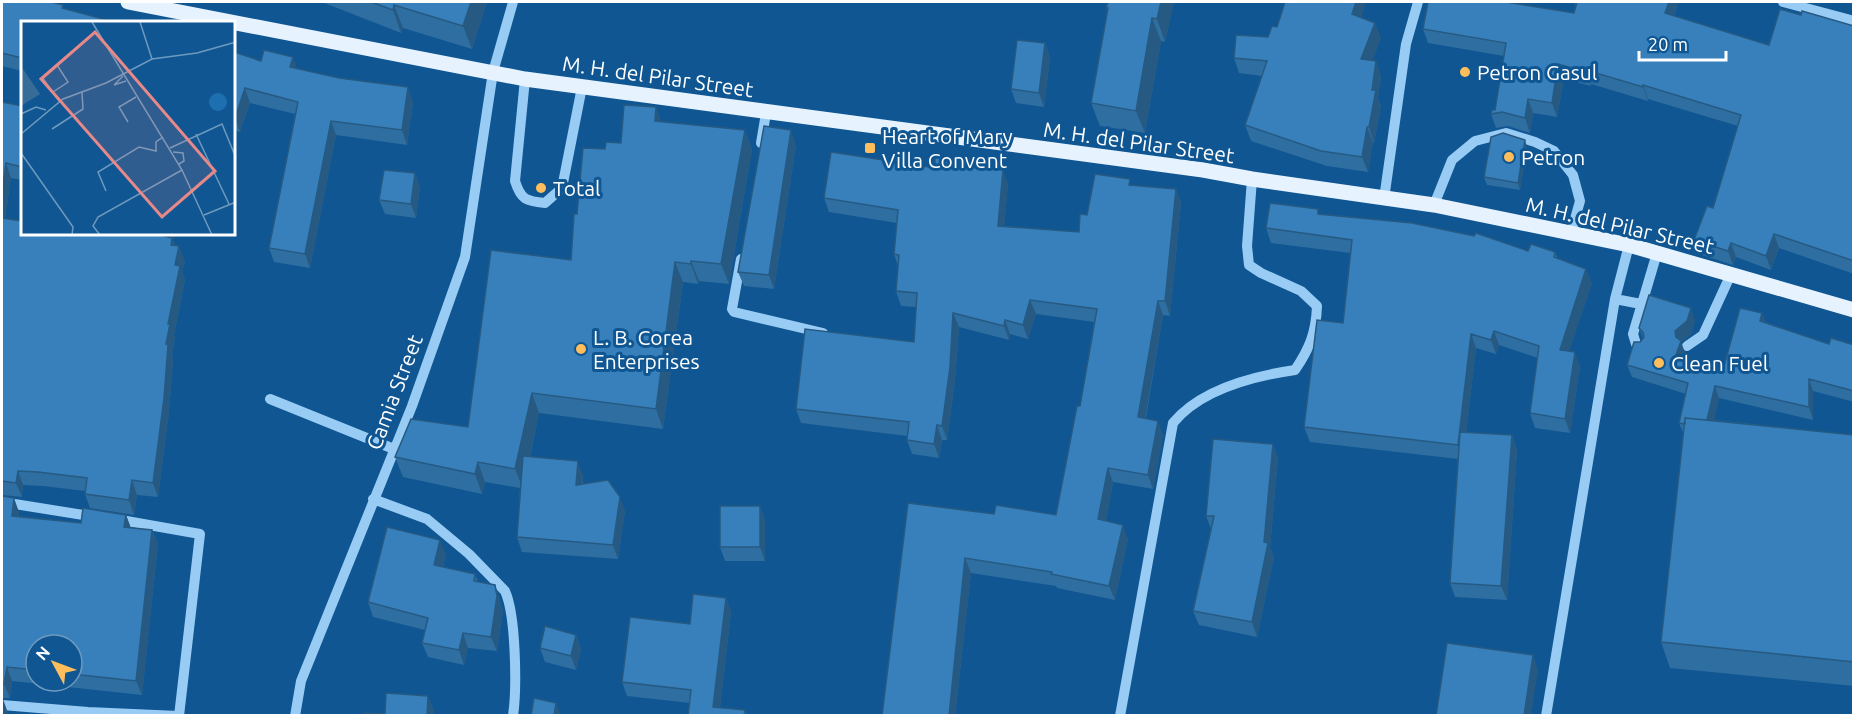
<svg xmlns="http://www.w3.org/2000/svg" width="1855" height="717" viewBox="0 0 1855 717" font-family="Ubuntu,sans-serif">
	<style>
		.lines { fill: none; stroke-linecap: round; stroke-linejoin: round }
		.minor { stroke: #99ccf4; stroke-width: 10 }
		.major { stroke: #e6f3ff; stroke-width: 15 }
		.wall { fill: #2f6ea1; fill-rule: evenodd }
		.shaded-wall { fill: #265a83 }
		.building { fill: #3780bb; stroke: #265a83; stroke-width: 1.5 }
		.poi-dot { fill: #ffbe5c; stroke: #0f5692; stroke-width: 2 }
		.labels { text-anchor: middle; dominant-baseline: central; stroke-width: 6; stroke-linejoin: round; paint-order: stroke }
		.poi-label { font-size: 21px; fill: #fff; stroke: #0f5692; text-anchor: start }
		.street-label { font-size: 21px; fill: #fff; stroke: #0f5692 }
		.inset-road { fill: none; stroke: #6f9abe; stroke-width: 1.5 }
		.view { fill: #e88989; fill-opacity: 0.15; stroke: #e88989; stroke-width: 3 }
		.inset-edge { fill: none; stroke: #fff; stroke-width: 3 }
	</style>
	<rect width="100%" height="100%" fill="#0f5692"/>
	<g class="lines">
		<path class="minor" d="M1783,2L1854,21
			M525,79L515,181C521,200 526,201 545,203L562,188L582,87
			M761,143L766,113
			M1384,199L1406,44L1418,2
			M1434,205L1452,160L1475,141L1506,133L1535,142L1554,151L1573,175L1580,201L1571,233
			M741,259L732,309L734,312L823,333
			M1615,299L1641,304
			M1687,346L1703,335L1731,274
			M1641,348L1636,344L1633,334L1657,253
			M270,399L394,449
			M373,499L427,519L469,554L505,591C516,615 517,688 513,716
			M2,502L96,517
			M115,519L200,534L179,716
			M2,705L88,712L178,716
			M295,716L301,681L412,406L465,257L493,72L513,2
			M1120,716L1173,423C1200,390 1254,376 1295,370C1310,348 1316,332 1317,306L1301,291L1261,273L1249,265L1247,246L1252,179
			M1546,716L1615,299L1629,245"/>
		<path class="major" d="M128,2L525,79L1203,170L1252,179L1434,205L1629,245L1854,310"/>
	</g>
	<path class="wall" d="M2,2L65,9L22,22V71L2,66Z
		M322,2H487L472,49L403,28L401,33Z
		M1108,2H1174L1165,42L1161,41L1145,133L1100,126L1091,103L1107,11L1106,8Z
		M1570,2H1678L1674,16L1769,45L1801,15L1854,26V274L1779,248L1771,270L1736,257L1733,265L1699,254L1694,240L1713,208L1738,126L1648,99V101L1591,84V86L1564,79L1557,117L1533,113L1530,133L1508,126L1496,128L1491,114L1495,110L1504,56L1428,43L1423,29L1574,13L1576,4Z
		M1362,18L1381,38L1372,61H1376L1381,77L1378,98L1381,106L1374,143L1373,142L1368,172L1327,166L1251,141L1245,125L1262,76L1239,73L1234,58L1268,37L1277,27Z
		M1045,43L1050,58L1044,107L1016,103L1011,89Z
		M234,52L261,61L297,69L413,102L407,145L336,135L310,268L274,262L269,248L295,114L250,103L240,132L234,130Z
		M2,102L22,106V180L11,178L5,218L22,234H175L173,240L175,245L185,261L182,272L185,280L174,335L175,338L172,355L173,359L169,412L158,497L137,495L134,515L90,508L85,494V491L43,486L23,485L22,497L2,495Z
		M656,107L661,122L745,130L752,150L729,284L699,281L698,284L683,282L663,429L539,413L530,457L583,475V484L625,511L618,559L522,552L517,537L520,488L485,482L482,494L403,477L395,457L468,427L571,260L577,214L605,149L621,143Z
		M796,145L774,289L744,286L738,272Z
		M1527,147L1520,190L1487,185L1484,177Z
		M962,166L1008,184L1004,226L1079,232L1087,215L1132,186L1176,189L1181,203L1170,316L1163,315L1146,418L1163,435L1153,489L1113,482L1106,521L1128,539L1115,600L1057,588L1056,586L971,573L955,716H882L908,503L994,514L1056,515L1080,406L1094,322L1036,314L1028,339L1010,334L1009,340L959,327L955,381L947,440H942L939,458L912,454L907,440V436L801,423L796,409L914,342L916,307L901,306L896,291L898,266L894,254L897,223L829,212L824,198Z
		M415,173L420,188L416,218L385,214L379,200Z
		M1320,214L1528,251L1555,252L1558,259L1592,283L1569,351L1580,366L1570,433L1535,428L1530,413L1538,358L1499,345L1496,354L1476,348L1466,433L1512,435L1517,450L1507,600L1455,597L1450,583L1458,459L1310,442L1304,427L1343,323L1350,253L1271,243L1266,228Z
		M1762,313L1765,322L1829,344L1854,345V402L1813,391V420L1719,398L1714,420L1854,435V686L1670,668L1661,642L1684,435L1679,423L1686,394L1632,377L1627,365L1643,338L1639,328L1695,320L1691,334L1681,342L1685,353L1684,357L1724,366Z
		M1273,444L1278,458L1270,548L1274,557L1257,637L1199,625L1193,611L1211,529L1206,516Z
		M2,496L19,512V516L81,523L126,515L131,528L152,530L158,544L142,695L12,681L10,698H2ZM36,645H72V681H36Z
		M760,506L765,521V561H725L720,547Z
		M446,554L443,567L475,574L478,582L495,585L503,611L497,651L468,648L464,665L428,657L422,643L425,630L373,617L368,602Z
		M726,598L731,612L720,708L745,710L747,716H688L690,703L627,696L622,682L690,624Z
		M576,635L581,649L576,670L545,662L540,648Z"/>
	<path class="shaded-wall" d="M471,2H487L472,49L463,26Z
		M1161,2H1174L1165,42L1157,19Z
		M1356,2H1366L1358,30L1352,14Z
		M1669,2H1678L1670,27L1665,13Z
		M394,5L403,28L401,33L393,10Z
		M1152,18L1161,41L1145,133L1136,111Z
		M1375,23L1381,38L1367,75L1361,59Z
		M1045,43L1050,58L1044,107L1039,93Z
		M293,57L298,71L290,67Z
		M1376,61L1381,77L1378,98L1381,106L1374,143L1369,127Z
		M1558,64L1564,79L1557,117L1552,103Z
		M1586,70L1591,84V86L1586,72Z
		M1643,85L1648,99V101L1643,87Z
		M408,87L413,102L407,145L402,130Z
		M245,88L250,103L240,132L235,118Z
		M1528,99L1533,113L1530,133L1525,118Z
		M656,107L663,127L655,121Z
		M331,121L336,135L310,268L305,254Z
		M1367,127L1373,142L1368,172L1362,157Z
		M745,130L752,150L729,284L721,264Z
		M791,130L796,145L774,289L769,275Z
		M1525,140L1527,147L1520,190L1518,183Z
		M6,163L11,178L3,231L2,228V191Z
		M1003,170L1008,184L1003,240L998,226Z
		M415,173L420,188L416,218L411,204Z
		M1176,189L1181,203L1170,316L1165,301Z
		M165,234H175L173,240L177,252L164,236Z
		M1774,234L1779,248L1771,270L1766,256Z
		M1731,243L1736,257L1733,265L1728,251Z
		M179,246L185,261L182,272L185,280L174,335L175,338L172,355L173,359L169,412L158,497L153,483L166,344L175,265Z
		M691,261L699,281L698,284L691,264Z
		M675,262L683,282L663,429L656,409Z
		M1586,269L1592,283L1565,364L1560,350Z
		M1030,300L1036,314L1028,339L1023,325Z
		M1158,301L1163,315L1143,431L1138,417Z
		M1691,308L1695,320L1691,334L1681,342L1685,353L1681,368L1676,355L1675,331Z
		M953,313L959,327L955,381L947,440L942,426Z
		M1762,313L1766,326L1760,321Z
		M1005,320L1010,334L1009,340L1004,326Z
		M1494,331L1499,345L1496,354L1491,340Z
		M1471,334L1476,348L1463,460L1458,445Z
		M1575,352L1580,366L1570,433L1565,419Z
		M1809,379L1813,391V420L1809,407Z
		M1715,386L1719,398L1710,441L1705,429Z
		M532,393L539,413L523,489L515,469Z
		M1158,421L1163,435L1153,489L1148,475Z
		M937,425L942,440L939,458L934,444Z
		M1512,435L1517,450L1507,600L1501,586Z
		M1273,444L1278,458L1270,548L1274,557L1257,637L1252,622L1264,542Z
		M578,461L583,475L581,499L576,485Z
		M478,462L485,482L482,494L475,474Z
		M1108,468L1113,482L1104,534L1098,519Z
		M18,471L23,485L22,497L16,483Z
		M132,480L137,495L134,515L129,500Z
		M620,497L625,511L618,559L613,545Z
		M14,498L19,512L17,530L12,516Z
		M760,506L765,521V561L760,547Z
		M126,515L131,529L124,527Z
		M1123,525L1128,539L1115,600L1109,586Z
		M152,530L158,544L142,695L136,681Z
		M440,540L446,554L440,580L434,565Z
		M965,558L971,573L955,716H949Z
		M495,585L503,611L497,651L491,637Z
		M726,598L731,612L719,716L713,707Z
		M463,633L468,648L464,665L459,650Z
		M576,635L581,649L576,670L571,656Z
		M1533,655L1538,670L1531,716H1524Z
		M7,667L12,681L10,698L4,684Z
		M428,696L434,710L433,716H427Z
		M3,699L8,713L7,716H2Z
		M556,703L561,716H554Z"/>
	<path class="building" d="M2,2H51L63,5L62,8L114,22H22V58L2,53Z
		M371,2H471L463,26L394,5L393,10Z
		M1108,2H1161L1157,19L1152,18L1136,111L1091,103L1108,8H1106Z
		M1285,2H1356L1352,14L1375,23L1361,59L1376,61L1372,90H1376L1369,127H1367L1362,157L1321,151L1245,125L1267,61L1234,58L1236,35L1268,37L1272,26L1277,27Z
		M1428,2H1506L1574,13L1577,2H1669L1665,13L1769,45L1780,9L1801,15L1802,11L1854,26V261L1774,234L1766,256L1731,243L1728,251L1694,240L1707,206L1713,208L1741,115L1643,85V87L1586,70V72L1558,64L1552,103L1528,99L1525,118L1502,112L1491,114L1492,110H1495L1506,43L1423,29Z
		M1017,40L1045,43L1039,93L1011,89Z
		M264,50L293,57L290,67L339,78L408,87L402,130L331,121L305,254L269,248L298,102L245,88L235,118L234,117V52L261,61Z
		M2,102L22,106V167L6,163L2,191Z
		M624,105L656,107L655,121L745,130L721,264L691,261V264L675,262L656,409L532,393L515,469L478,462L475,474L395,457L411,419L468,427L491,250L571,260L574,214H577L583,148L605,149L606,142L621,143Z
		M764,126L791,130L769,275L738,272Z
		M1503,133L1525,140L1518,183L1484,177L1491,137Z
		M831,152L935,168V157L959,156V166L1003,170L998,226L1079,232L1080,214L1087,215L1095,174L1130,179L1129,185L1176,189L1165,301H1158L1138,417L1158,421L1148,475L1108,468L1098,519L1123,525L1109,586L1051,574L1052,572L965,558L949,716H882L908,503L994,514L996,505L1056,515L1077,406H1080L1097,309L1030,300L1023,325L1005,320L1004,326L953,313L950,367L942,426L937,425L934,444L907,440L909,422L796,409L805,329L914,342L917,293L896,291L899,255L894,254L898,210L824,198Z
		M384,170L415,173L411,204L379,200Z
		M1270,203L1318,209V214L1412,223L1474,236L1476,233L1528,251L1531,244L1555,252L1554,257L1586,269L1560,350L1575,352L1565,419L1530,413L1539,346L1494,331L1491,340L1471,334L1458,445L1304,427L1317,320L1343,323L1352,240L1266,228Z
		M2,218L22,221V234H165L164,236L172,238L171,245L179,246L175,265L180,266L168,324H170L166,344L168,345L164,398L153,483L132,480L129,500L85,494L87,478L38,472L18,471L16,483L2,481Z
		M1649,295L1691,308L1687,321L1675,331L1676,337L1681,341L1676,355L1724,366L1740,308L1762,313L1760,321L1829,344L1831,338L1854,345V391L1809,379V407L1715,386L1707,420L1685,418V424L1679,423L1688,383L1627,365L1634,342H1640L1644,337L1643,332L1639,328Z
		M1685,418L1854,435V662L1661,642Z
		M1460,432L1512,435L1501,586L1450,583Z
		M1213,439L1273,444L1264,542L1268,543L1252,622L1193,611L1214,516H1206Z
		M523,456L578,461L576,485L608,480L620,497L613,545L517,537Z
		M2,496L14,498L12,516L81,523L83,508L126,515L124,527L152,530L136,681L72,674V645H36V670L7,667L4,684H2Z
		M720,506H760V547H720Z
		M387,527L440,540L434,565L475,574L474,581L495,585L497,596L491,637L463,633L459,650L422,643L428,618L368,602Z
		M693,594L726,598L713,707L745,710L744,716H688L691,690L622,682L630,617L690,624Z
		M545,626L576,635L571,656L540,648Z
		M1447,643L1533,655L1524,716H1436Z
		M386,693L428,696L427,716H364V713L385,714Z
		M534,698L556,703L554,716H531Z"/>
	<g class="poi-dot">
		<circle cx="1465" cy="72" r="6"/>
		<rect x="864" y="142" width="12" height="12" rx="3"/>
		<circle cx="1509" cy="157" r="6"/>
		<circle cx="541" cy="188" r="6"/>
		<circle cx="581" cy="349" r="6"/>
		<circle cx="1659" cy="363" r="6"/>
	</g>
	<g class="labels">
		<g class="poi-label">
			<text x="1477" y="72">Petron Gasul</text>
			<text x="882" y="136">Heart of Mary<tspan x="882" dy="24">Villa Convent</tspan></text>
			<text x="1521" y="157">Petron</text>
			<text x="553" y="188">Total</text>
			<text x="593" y="337">L. B. Corea<tspan x="593" dy="24">Enterprises</tspan></text>
			<text x="1671" y="363">Clean Fuel</text>
		</g>
		<g class="street-label">
			<text transform="translate(658 76) rotate(8)">M. H. del Pilar Street</text>
			<text transform="translate(1139 142) rotate(8)">M. H. del Pilar Street</text>
			<text transform="translate(1620 225) rotate(13)">M. H. del Pilar Street</text>
			<text transform="translate(394 392) rotate(-69)">Camia Street</text>
		</g>
	</g>
	<g transform="translate(21 21)">
		<rect width="214" height="214" fill="#0f5692"/>
		<path d="M188 81a9 9 0 1 1 18 0a9 9 0 1 1-18 0Z" fill="#1d6faf"/>
		<path d="M0,45L19,73L0,85Z" fill="#376c98"/>
		<path class="inset-road" d="M71,1L161,149L191,214M119,1L131,38M102,55L93,64L105,60M21,56L38,80M32,71L47,61L36,44M0,93L15,86L25,89M107,101L98,86L115,76M31,108L62,88L61,71M0,113L42,78L85,62L131,38L176,32L215,21M175,113L208,183M149,127L201,103L215,137M152,131L162,132L163,140L158,143M0,132L52,206L51,214M85,170L77,151L118,126L135,130V121L142,116M183,194L215,181M79,214L72,205L77,196L161,149"/>
		<path class="view" d="M74,11L194,150L141,196L20,58Z"/>
		<rect width="214" height="214" class="inset-edge"/>
	</g>
	<rect width="1855" height="717" fill="none" stroke="#ffffff" stroke-width="6"/>
	<g transform="translate(54 663) rotate(311)"><circle r="28" fill="#0f5692" stroke="#6f9abe" stroke-width="1.5"/>
	<path d="M0-4.5L10 22L0 15L-10 22Z" fill="#ffbe5c"/>
	<text y="-9" font-size="16" font-weight="bold" text-anchor="middle" fill="#ffffff">N</text>
	</g>
	<path d="M1639 51v9h87v-9" fill="none" stroke="#ffffff" stroke-width="3"/>
	<text x="1648" y="51" font-size="18" fill="#ffffff" stroke="#0f5692" stroke-width="4.5" paint-order="stroke">20 m</text>
</svg>
